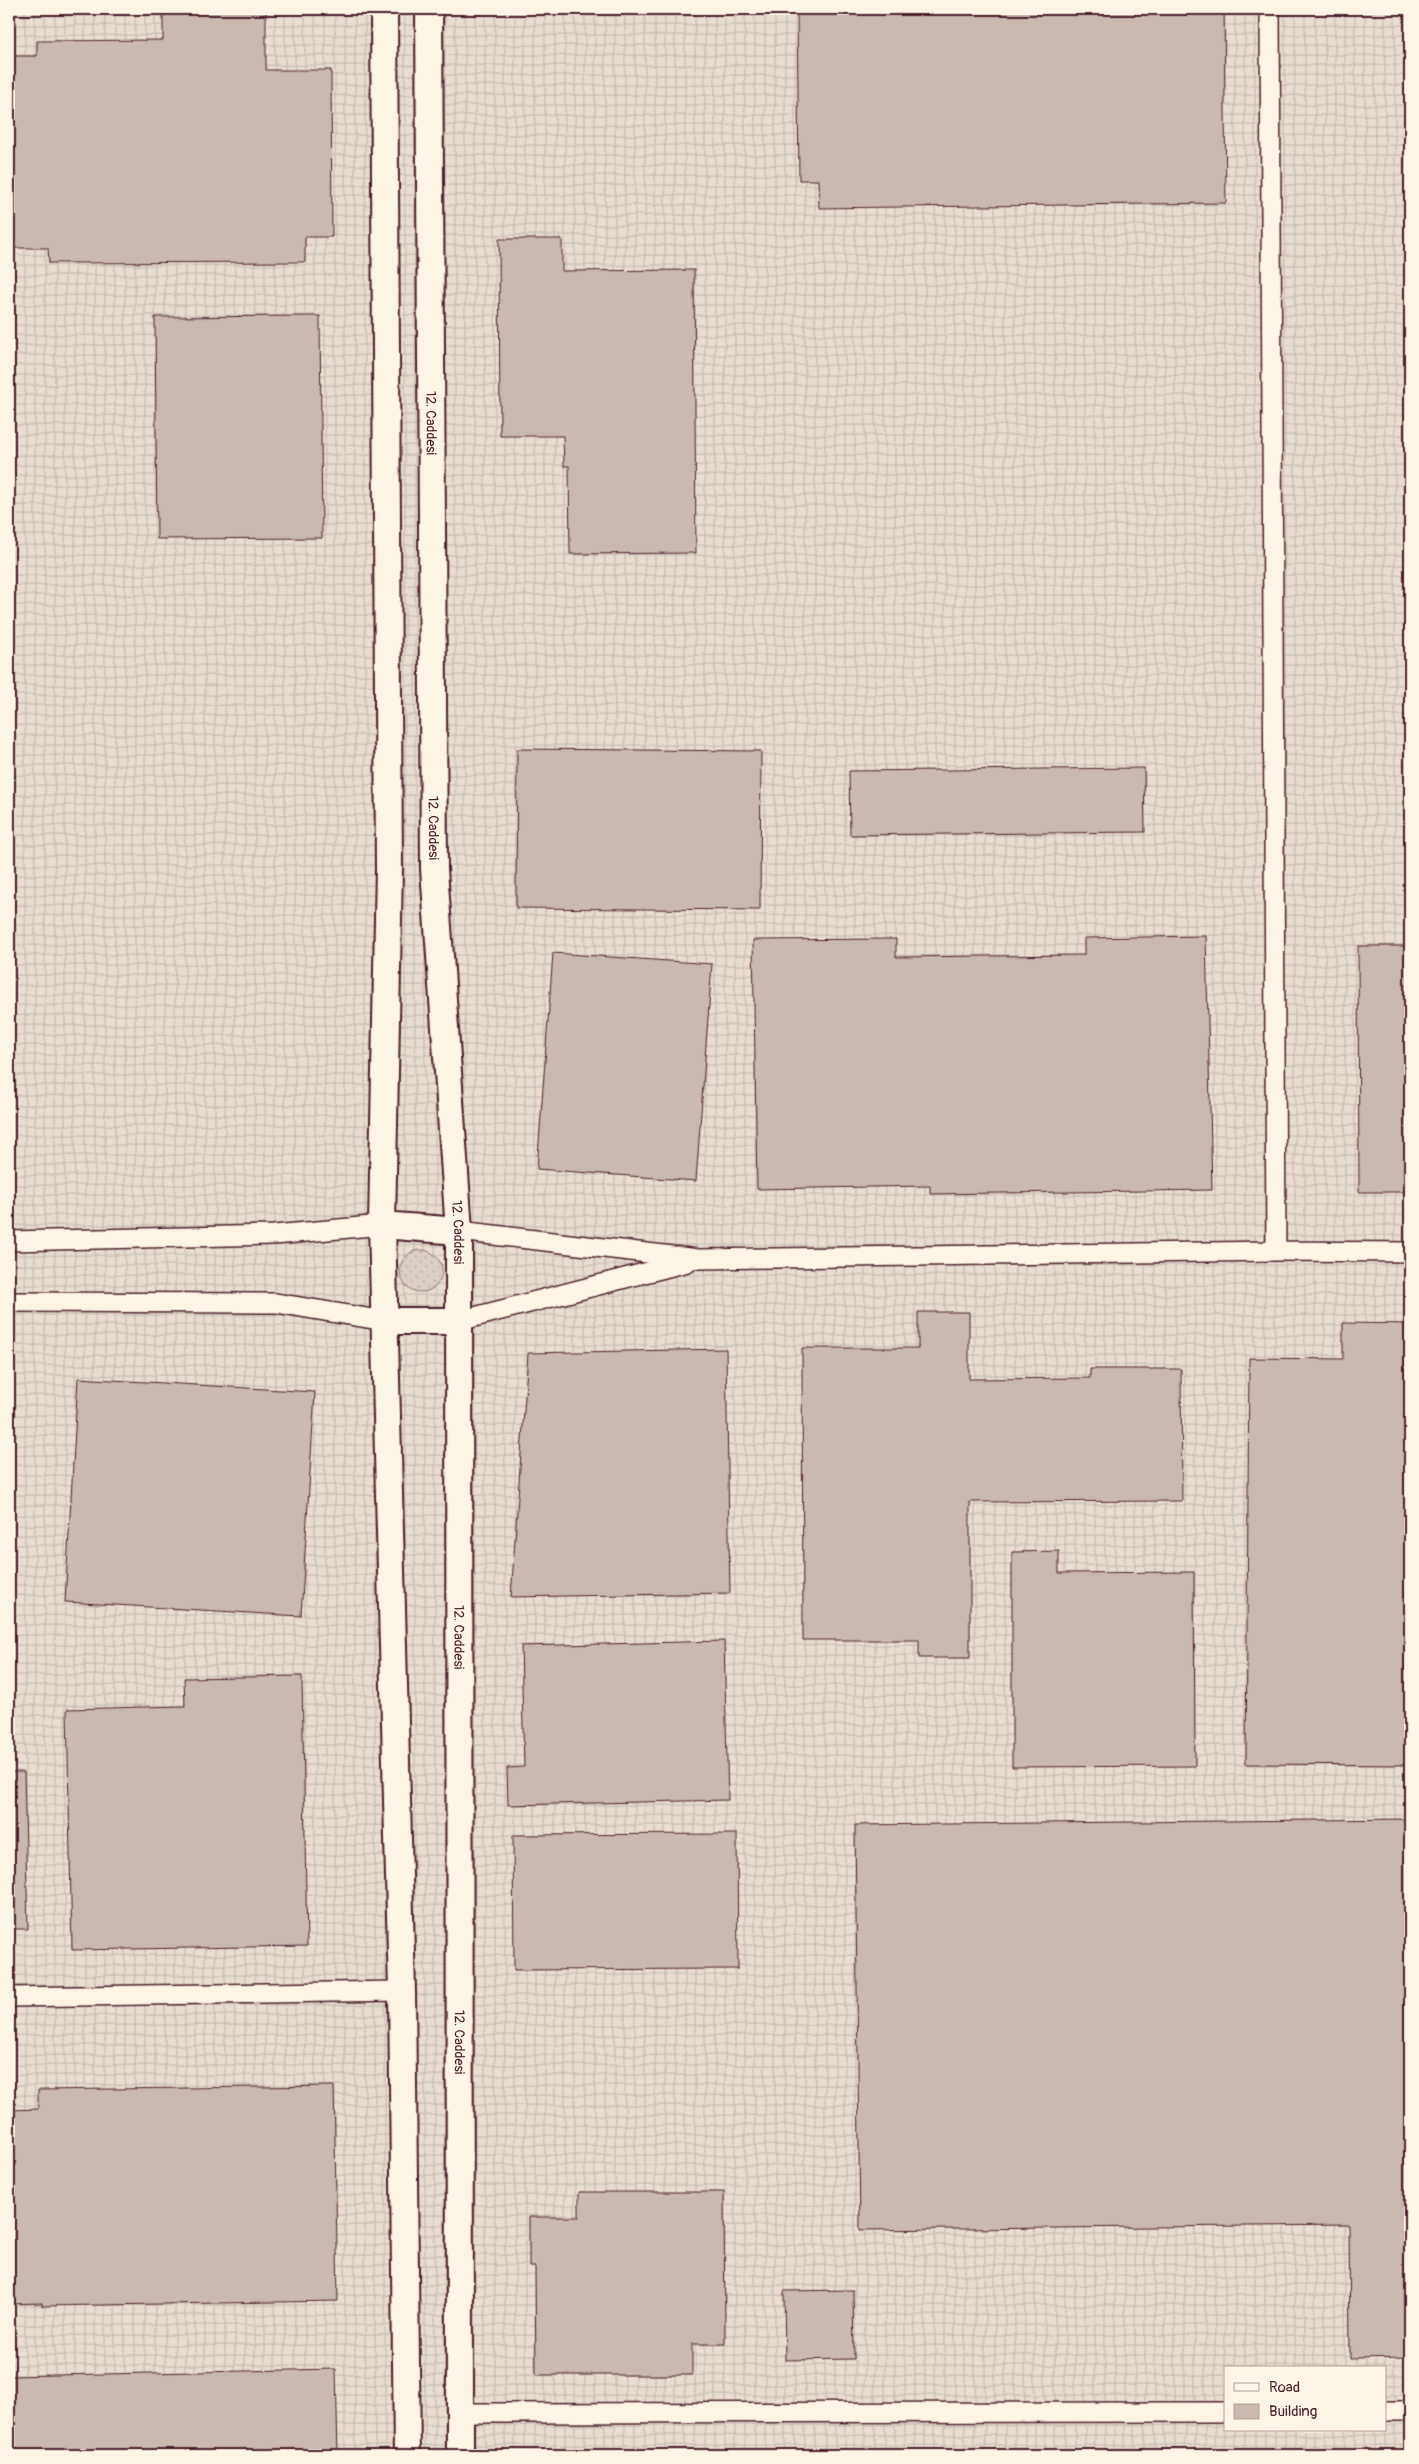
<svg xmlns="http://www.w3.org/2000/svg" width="1419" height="2464" viewBox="0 0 1419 2464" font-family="Pangolin,sans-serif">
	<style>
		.industrial { fill: url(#industrial-grid); fill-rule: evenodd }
		.grass { fill: url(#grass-dots); stroke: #927678 }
		.building { fill: #cab9b1; stroke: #4a1f2b }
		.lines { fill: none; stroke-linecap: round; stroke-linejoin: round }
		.street-casing { stroke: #4a1f2b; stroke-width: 22 }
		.secondary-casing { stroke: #4a1f2b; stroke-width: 30 }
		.street { stroke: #fcf5e5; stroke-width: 19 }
		.secondary { stroke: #fcf5e5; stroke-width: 26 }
		.labels { text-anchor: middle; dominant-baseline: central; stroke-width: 4; stroke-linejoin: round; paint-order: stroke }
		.street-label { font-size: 14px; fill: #4a1f2b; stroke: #fcf5e5 }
	</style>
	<defs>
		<pattern id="industrial-grid" width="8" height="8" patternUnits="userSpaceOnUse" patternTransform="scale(1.25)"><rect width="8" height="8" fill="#e8ddd0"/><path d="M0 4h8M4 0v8" fill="none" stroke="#c8bdb3"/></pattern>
		<pattern id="grass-dots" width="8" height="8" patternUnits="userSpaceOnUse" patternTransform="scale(1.25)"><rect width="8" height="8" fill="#dbcec4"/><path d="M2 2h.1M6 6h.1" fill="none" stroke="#bdb0a9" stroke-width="1.8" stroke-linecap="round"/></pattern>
	</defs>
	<rect width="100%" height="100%" fill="#f5ecde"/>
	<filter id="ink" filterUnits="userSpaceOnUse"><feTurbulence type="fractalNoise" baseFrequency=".02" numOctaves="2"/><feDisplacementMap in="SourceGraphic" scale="10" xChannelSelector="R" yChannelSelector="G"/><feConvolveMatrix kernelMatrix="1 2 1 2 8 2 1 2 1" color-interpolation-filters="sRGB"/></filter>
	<g filter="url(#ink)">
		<path class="industrial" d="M9,9H1410V2455H9ZM1225,2368H1385V2430H1225Z"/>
		<path class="grass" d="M400 1271a21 21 0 1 1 42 0a21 21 0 1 1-42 0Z"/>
		<path class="building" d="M163,9H266V70H331L332,237H305V262L49,263L48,248H9V56H37V41L163,40Z
			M797,9H1224L1226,203L819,208L818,180H799Z
			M499,239H562V271L694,270L696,553L570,554L569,466H564L563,436H500Z
			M320,316L322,538L157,539L155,317Z
			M517,749L761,751L760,910L516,908Z
			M1144,768L1145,832L850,835L849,771Z
			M1206,936L1212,1190L930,1194V1186L757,1189L753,940L896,939V957L1084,955V938Z
			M1358,946H1410V1192H1359Z
			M553,953L712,964L696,1181L537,1169Z
			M918,1312H969V1379L1090,1378V1369H1181L1182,1501L970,1502V1658H919V1640H803L802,1348H918Z
			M1343,1323L1410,1324V1765L1246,1764L1249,1358L1343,1359Z
			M726,1349L730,1593L511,1597L528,1353Z
			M78,1378L315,1392L301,1616L65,1602Z
			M1059,1551V1573L1194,1572L1195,1766L1012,1767V1552Z
			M724,1641L728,1800L508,1805L507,1768L524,1767L521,1646Z
			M302,1676L307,1946L72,1950L67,1709L185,1706L184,1678Z
			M9,1772H24L28,1929H9Z
			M1410,1819V2357L1350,2358L1349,2225L860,2230L855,1825Z
			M737,1834L738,1969L514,1970L513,1835Z
			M334,2086L338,2301L42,2306V2303L9,2304V2110L38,2109V2090Z
			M579,2192H724L725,2344H692V2375H536L535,2267H529V2217H579Z
			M853,2290L854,2359L785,2360L784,2291Z
			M336,2369L338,2455H9V2376Z"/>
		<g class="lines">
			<g class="street-casing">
				<path id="street" d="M1270,9L1276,1251
					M459,1231L698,1259L1276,1251L1410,1252
					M9,1241L274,1235L382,1225
					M9,1302L276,1303L385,1321
					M459,1321L687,1262
					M9,1997L402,1991
					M1385,2411H1410
					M459,2413L1225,2412"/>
			</g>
			<g class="secondary-casing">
				<g id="secondary">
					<path d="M384,9L389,868L382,1225L402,1991L407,2455"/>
					<path id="s1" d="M429,9L434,869L459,1231L460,2455"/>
					<path d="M382,1225L459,1231"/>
					<path d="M385,1321H459"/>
				</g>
			</g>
			<use href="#street" class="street"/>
			<use href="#secondary" class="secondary"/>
		</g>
	</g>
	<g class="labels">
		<g class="street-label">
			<text stroke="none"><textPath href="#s1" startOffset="414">12. Caddesi</textPath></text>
			<text stroke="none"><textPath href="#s1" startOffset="819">12. Caddesi</textPath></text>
			<text stroke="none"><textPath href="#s1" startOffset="1224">12. Caddesi</textPath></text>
			<text stroke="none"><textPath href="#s1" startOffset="1629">12. Caddesi</textPath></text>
			<text stroke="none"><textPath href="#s1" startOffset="2034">12. Caddesi</textPath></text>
		</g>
	</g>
	<rect width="1419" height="2464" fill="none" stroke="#fcf5e5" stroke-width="30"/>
	<rect x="15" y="15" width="1389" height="2434" fill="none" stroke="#4a1f2b" stroke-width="2" filter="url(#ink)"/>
	<rect x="1224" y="2366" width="162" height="65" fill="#fcf5e5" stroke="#b59f9b"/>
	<rect x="1234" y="2383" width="25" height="8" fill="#fcf5e5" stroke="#b59f9b"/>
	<text x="1269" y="2392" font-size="15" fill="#4a1f2b">Road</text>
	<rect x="1234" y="2404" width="25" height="15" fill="#cab9b1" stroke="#b59f9b"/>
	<text x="1269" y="2416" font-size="15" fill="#4a1f2b">Building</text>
</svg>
